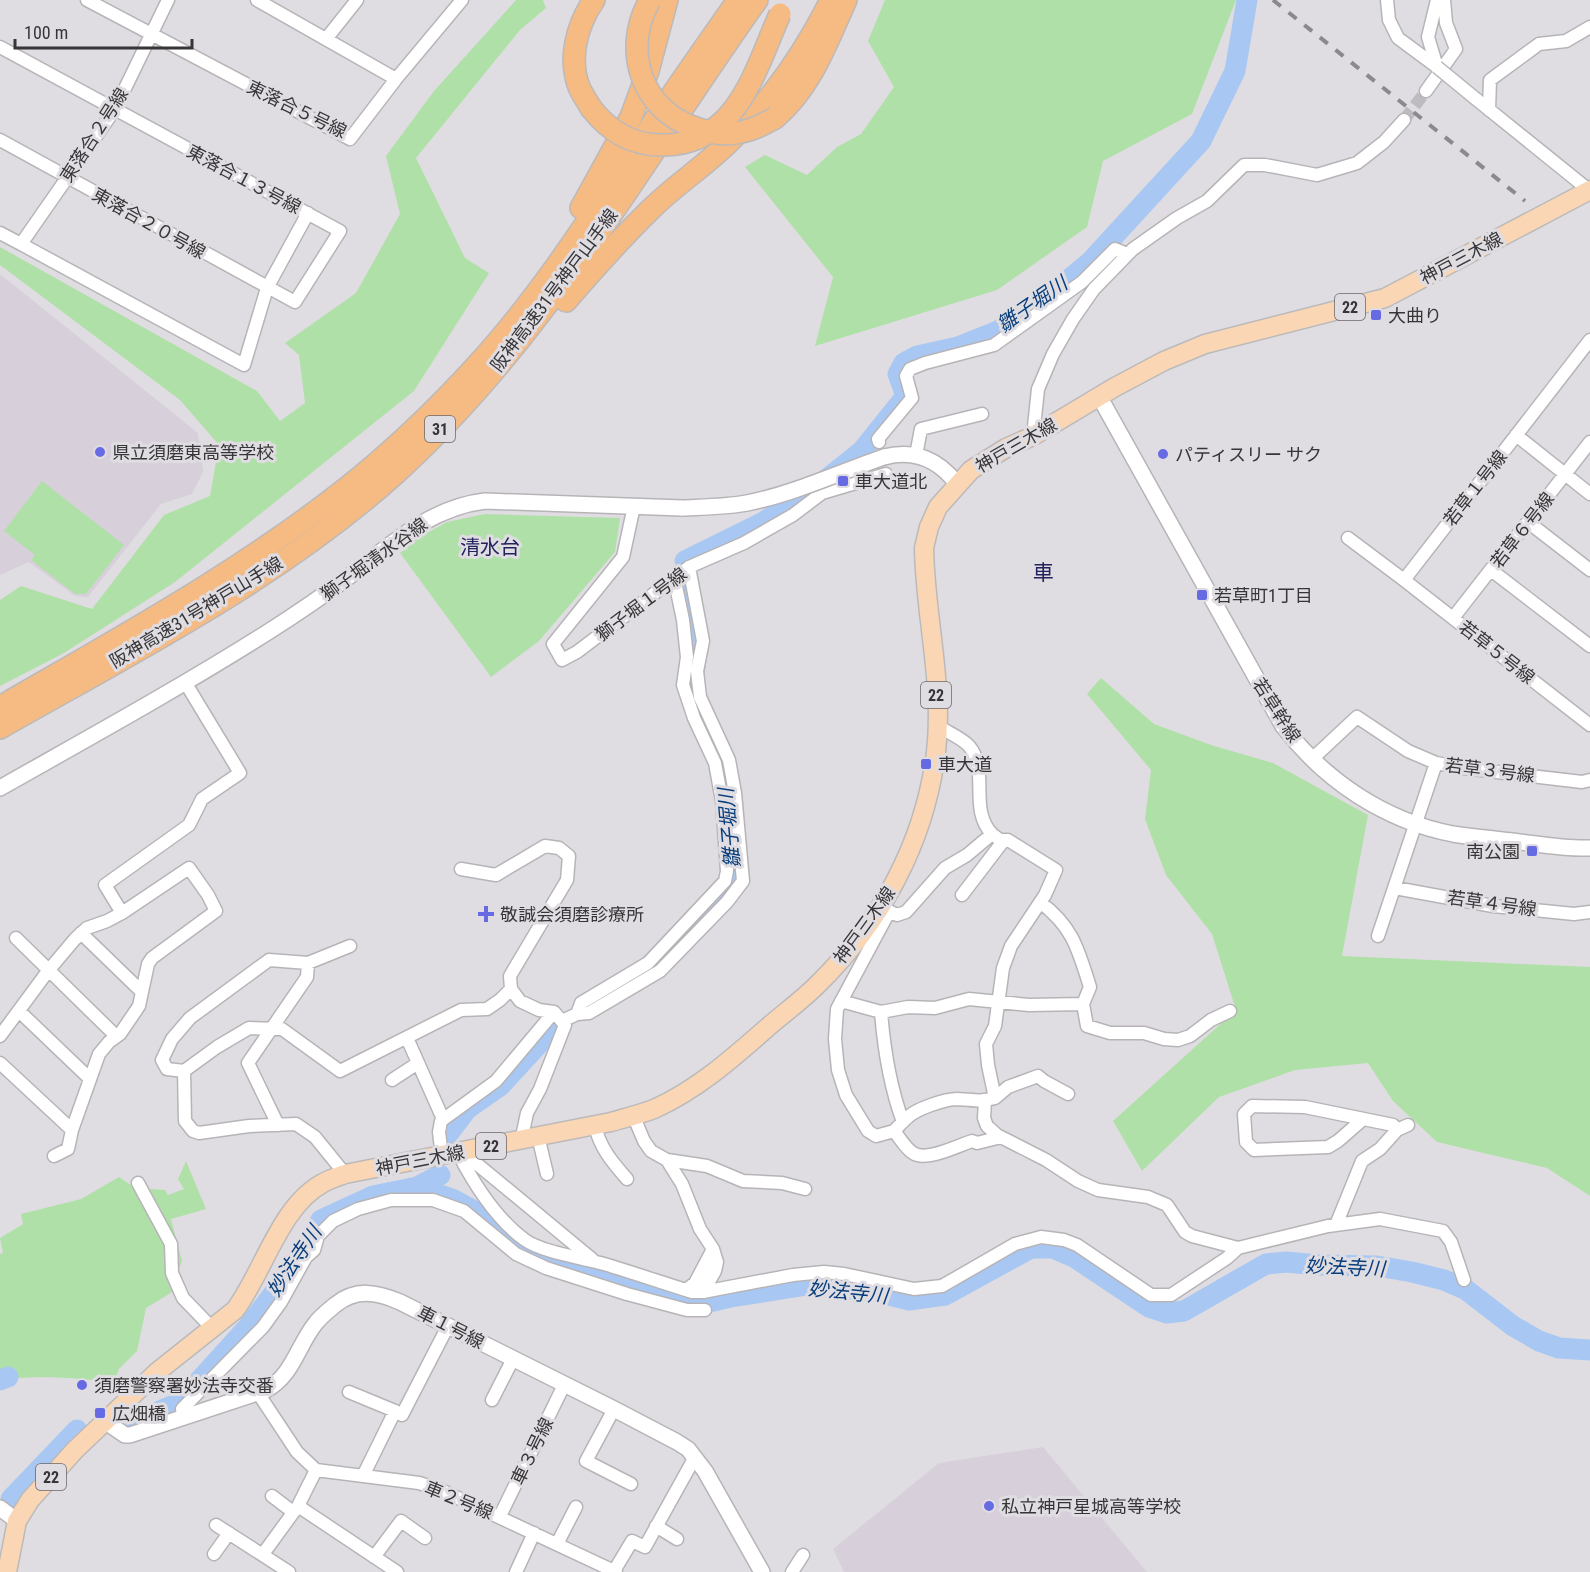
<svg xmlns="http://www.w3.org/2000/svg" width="1590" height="1572" viewBox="0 0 1590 1572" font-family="'Roboto Condensed','Noto Sans JP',sans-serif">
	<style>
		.built { fill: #d7cfda }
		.green { fill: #afe0a7 }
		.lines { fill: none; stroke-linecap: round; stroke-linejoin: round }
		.river { stroke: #a8c8f3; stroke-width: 21 }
		.minor-tunnel { stroke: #bebbc0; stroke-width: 12; stroke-dasharray: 12 6; stroke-linecap: butt }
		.minor-casing { stroke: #b7b4b8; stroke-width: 15 }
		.tertiary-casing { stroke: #b7b4b8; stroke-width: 18 }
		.primary-casing { stroke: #bbbabb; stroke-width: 21 }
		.motorway-casing { stroke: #bbbabb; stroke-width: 24 }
		.minor { stroke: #fff; stroke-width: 12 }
		.tertiary { stroke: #fff; stroke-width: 15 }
		.primary { stroke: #fad6b5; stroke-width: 18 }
		.motorway { stroke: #f6ba83; stroke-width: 21 }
		.rail { stroke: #8b898d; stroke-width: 4; stroke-dasharray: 10 10; stroke-linecap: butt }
		.minor-bridge-casing { stroke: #b7b4b8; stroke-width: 15; stroke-linecap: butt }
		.tertiary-bridge-casing { stroke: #b7b4b8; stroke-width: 18; stroke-linecap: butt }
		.motorway-bridge-casing { stroke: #bbbabb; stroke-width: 24; stroke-linecap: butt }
		.minor-bridge { stroke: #fff; stroke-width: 12 }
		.tertiary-bridge { stroke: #fff; stroke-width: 15 }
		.motorway-bridge { stroke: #f6ba83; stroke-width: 21 }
		.poi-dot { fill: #666be4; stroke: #e0dde2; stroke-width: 2 }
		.labels { text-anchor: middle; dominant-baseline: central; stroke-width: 6; stroke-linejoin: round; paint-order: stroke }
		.shield { fill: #e0dde2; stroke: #69676a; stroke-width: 1.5 }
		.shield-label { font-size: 16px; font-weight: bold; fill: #363537 }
		.street-label { font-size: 18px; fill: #363537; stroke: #e0dde2 }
		.poi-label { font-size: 18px; fill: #363537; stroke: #e0dde2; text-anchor: start }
		.water-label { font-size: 20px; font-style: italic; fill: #093f7d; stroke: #e0dde2 }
		.neighbourhood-label { font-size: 20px; fill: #22225c; stroke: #e0dde2 }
		.quarter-label { font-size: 21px; fill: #22225c; stroke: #e0dde2 }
	</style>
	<rect width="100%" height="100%" fill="#e0dde2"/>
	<path class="built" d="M0,274L198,433L203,472L192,494L161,504L88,597L75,596L29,562L0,575Z
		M1043,1447L1147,1572H844L833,1549L939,1463Z"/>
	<path class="green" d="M516,0H543L546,8L520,30L416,158L465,258L489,273L414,391L175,582L64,653L0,686V600L21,586L92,609L164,515L210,496L219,445L180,400L0,265V247L257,391L280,421L305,403L299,355L285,343L356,293L400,214L386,156L434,91Z
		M885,0H1236L1192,114L1103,161L1087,227L997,290L815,346L833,277L745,167L765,155L807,175L837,147L861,134L894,87L868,41Z
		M42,481L124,545L86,594H75L31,560L35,555L4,531Z
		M485,514L620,518L615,552L539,641L491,677L400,553L418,538L447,522Z
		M1101,678L1154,724L1211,745L1273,763L1368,815L1342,956L1590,967V1196L1547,1168L1437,1142L1393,1101L1368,1063L1295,1070L1219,1097L1142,1171L1113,1121L1236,1010L1212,934L1166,875L1145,819L1151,770L1087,694Z
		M186,1161L206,1209L171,1219L182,1261L177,1274L182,1286L146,1308L137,1351L119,1369L113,1383C86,1378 25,1374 0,1381V1254L3,1253L0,1238L23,1224L21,1214L81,1199L119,1177L135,1188L165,1190L168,1195L184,1189L178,1179Z"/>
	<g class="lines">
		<path class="river" d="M685,561L762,523L817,487L862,451L906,396L898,374L904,363L917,356L958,347L998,331L1054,292L1090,262L1201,141L1235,71L1247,0
			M585,1008L650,972L733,884L729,809L723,763L692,691L696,659L692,626L683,586
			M445,1138L467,1109L500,1086L558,1023
			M417,1187L440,1175
			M0,1380L8,1377
			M136,1421L179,1403L248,1327L294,1267L321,1220L373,1196L417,1187L454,1200L478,1213L521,1250L552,1262L664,1297L696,1305L731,1297L807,1285L873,1291L909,1300L945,1295L1031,1248H1053L1074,1257L1149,1307L1167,1313L1184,1311L1266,1264L1286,1262L1318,1265L1377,1266L1412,1272L1444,1280L1465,1289L1513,1326L1539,1341L1559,1348L1590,1350
			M11,1499L77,1430"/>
		<path class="minor-tunnel" d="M1404,120L1426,91"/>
		<g class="minor-casing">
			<path id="minor" d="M87,0L350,139L396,79L462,0
				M257,0L396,79
				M1387,0L1389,20L1398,38L1437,67L1428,37L1437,0
				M326,39L357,0
				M0,47L340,231L295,302L0,140
				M1426,91L1456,49L1446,23L1444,0
				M1476,99L1590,191
				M1489,110L1490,80L1539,44L1566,41L1590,27
				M0,233L21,244L115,109L168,0
				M21,244L244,365L267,288L308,213
				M1516,435L1590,494
				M1033,436L1038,389L1053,354L1073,319L1094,289L1133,249L1177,218L1207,201L1244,165H1265L1317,175L1357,163L1384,142L1404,120
				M879,442L878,439L912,398L906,376L910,369L925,363L994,345L1082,282L1115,249L1127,254
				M916,455L921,429L982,414
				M634,506L623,557L553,644L562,660L577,652L689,567L744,543L793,515L822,493L886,474
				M1528,522L1590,570
				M1348,538L1404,580L1590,340
				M1491,570L1590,646
				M1404,580L1590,725
				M1453,618L1590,442
				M1312,759L1357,717L1408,751L1436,763L1463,768L1582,782L1590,780
				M461,869L496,875L545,846L559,848L569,856L567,880L510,976L511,989L520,1001L539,1010L554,1012L565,1025L540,1089L527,1113L523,1132L525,1138
				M1395,888L1493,906L1574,914L1590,912
				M962,895L1004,840
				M885,909L897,915L906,912L945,868L967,855L992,834C968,809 990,770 969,746C962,738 947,732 938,726
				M889,912L837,1009L835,1039L838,1070L846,1095L868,1131L876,1136L894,1131C900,1138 905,1148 913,1153C926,1162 957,1146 972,1141L977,1143L1001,1137
				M122,913L105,885L189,825L202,799L240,773L185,682
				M81,933L142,992
				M1378,936L1436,763
				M16,938L116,1036
				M350,946L308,963L269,960L190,1018L172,1039L162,1060L167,1069L184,1071L217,1047L249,1028L282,1029L340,1071L461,1010L487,1009L500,1000L511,989
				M841,1001L881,1012L908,1007L935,1008L969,999L1029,1005L1083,1004L1090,987C1078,949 1073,927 1040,902
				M1083,1004L1087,1026L1110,1033H1144L1164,1039L1178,1040L1190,1036L1211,1020L1230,1011
				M19,1011L89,1078
				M881,1012C884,1049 890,1087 903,1122
				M577,1014L589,1013L660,971L727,902L743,881L735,793L729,760L700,697L697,671L703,641L689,567
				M562,1021L577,1014L581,1003L648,963L725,881L727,871L722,801L715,763L694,718L683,685L687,657L683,620L674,577
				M0,1036L48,971L75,939L87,928L107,921L122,913L189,868L208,895L216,911L152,958L148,964L139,1006L120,1034L109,1042L99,1054L72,1130L0,1063
				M407,1038L443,1119
				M184,1071L185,1121L193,1131L199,1133L249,1126L296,1124L315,1137L345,1174
				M392,1080L418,1063
				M995,1098L1008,1087L1038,1076L1044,1081L1068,1094
				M985,1101L984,1118L987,1126L997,1135L1046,1160L1078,1181L1098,1190L1148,1197L1167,1205L1185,1232L1192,1236L1238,1248L1328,1226L1380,1219L1443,1231L1451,1242L1464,1280
				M633,1115L644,1141L651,1151L667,1160L707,1166L743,1181L782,1183L805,1189
				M1362,1120L1338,1141L1328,1147L1254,1150L1246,1142L1244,1114L1252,1106L1305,1107L1393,1125L1397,1130
				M278,1125L248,1063L307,977L308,963
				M595,1125C599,1147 613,1163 627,1179
				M894,1131C899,1126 903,1121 908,1117C916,1109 945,1099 957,1099C971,1100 981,1102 995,1098L988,1065L986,1044L995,1026L1003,968L1011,946L1045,895L1056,870L1008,840H1000L992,834
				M538,1136L547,1174
				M465,1151L471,1159L592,1259
				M458,1153C474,1184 496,1219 525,1240C542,1252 582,1258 604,1264C634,1273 663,1283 692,1292H703L793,1275L824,1272L844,1274L914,1289L942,1286L1015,1244L1041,1237L1064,1240L1077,1245L1151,1295H1171L1227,1258L1238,1248
				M54,1156L68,1149L72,1130
				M442,1156L439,1132L441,1121L496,1081L554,1012
				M667,1160L682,1184L700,1229L713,1249L717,1262L715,1271L703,1292
				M138,1183L171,1244L172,1273L183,1298L212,1328
				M1336,1225L1362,1161L1380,1149L1397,1130L1408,1125
				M686,1290L695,1283L713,1249
				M349,1392L395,1411
				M258,1393L297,1452L316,1470L419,1483L441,1490L616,1572
				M492,1400L513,1359
				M614,1409L586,1461L631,1484
				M184,1417L182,1409L263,1327L281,1302L306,1257L314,1250L318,1236L333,1221L358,1209L391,1200H433L464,1211L516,1254L546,1268L627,1294L687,1310H705
				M363,1476L395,1411L402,1415L448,1326
				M272,1496L293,1512
				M298,1506L397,1572
				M500,1516L564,1385
				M216,1525L289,1572
				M656,1526L677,1539
				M557,1544L576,1507
				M214,1554L229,1533
				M263,1554L298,1506L316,1470
				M374,1557L401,1521L425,1538
				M614,1571L632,1541L645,1547L695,1457
				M516,1572L534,1533
				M792,1572L803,1555"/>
		</g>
		<g class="tertiary-casing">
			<path id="tertiary" d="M1099,396L1283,726C1325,781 1385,821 1453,834C1473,837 1493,839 1512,841C1538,844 1564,849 1590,848
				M884,457C914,449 939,460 957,484
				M0,788C90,737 181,687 268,632C298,613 327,593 355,572C395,541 433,507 485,501L682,508
				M106,1422L125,1435H130L266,1390C293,1375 297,1347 315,1324C321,1316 328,1311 335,1305C356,1288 377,1292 400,1302L614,1409L677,1442L688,1449L705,1471L762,1572
				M0,1508L17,1521"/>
		</g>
		<g class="primary-casing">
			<path id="primary" d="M7,1572L17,1521L30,1500L75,1450L157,1372L235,1310C264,1271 280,1206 323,1183C330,1179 337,1177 345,1174L611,1122C625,1118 641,1114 654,1109C697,1090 734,1057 768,1027C784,1013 802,1000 816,986C881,923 925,842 936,752C944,684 925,616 924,548L929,527L938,507L971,470L1006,448L1033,436L1115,387L1164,361L1205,344L1385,298L1590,190"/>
		</g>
		<g class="motorway-casing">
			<path id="motorway" d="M591,108C587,101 582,94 579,87C568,58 577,25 594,0
				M775,118C811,88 827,42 846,0
				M581,208L631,117L648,71L667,0
				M566,301C593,270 620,239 650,210C675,185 705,166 730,141C772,100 805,52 831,0
				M0,707C117,639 237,574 344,490C392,452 436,410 477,365C543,293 595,210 649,129C678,85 708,43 738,0
				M0,728C135,651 280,578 396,473C545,338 642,161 757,0"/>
		</g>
		<use href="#minor" class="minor"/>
		<use href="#tertiary" class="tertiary"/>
		<use href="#primary" class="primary"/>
		<use href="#motorway" class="motorway"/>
		<path class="rail" d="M1273,0L1525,201"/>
		<g class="minor-bridge-casing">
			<path id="minor-bridge" d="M1437,67L1476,99"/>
		</g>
		<g class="tertiary-bridge-casing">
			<path id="tertiary-bridge" d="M682,508C703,507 725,507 747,503C793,494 840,472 884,457"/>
		</g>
		<g class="motorway-bridge-casing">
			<path id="motorway-bridge" d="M650,0C622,48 640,110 696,128C710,133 726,136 741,132C753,130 764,124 775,118
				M591,108C608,130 630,144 658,145C736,148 754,73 780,14"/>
		</g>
		<use href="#minor-bridge" class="minor-bridge"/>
		<use href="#tertiary-bridge" class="tertiary-bridge"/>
		<use href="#motorway-bridge" class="motorway-bridge"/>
	</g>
	<g class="poi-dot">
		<rect x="1370" y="309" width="12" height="12" rx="3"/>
		<circle cx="100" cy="452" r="6"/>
		<circle cx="1163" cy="454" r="6"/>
		<rect x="837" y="475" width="12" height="12" rx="3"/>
		<rect x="1196" y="589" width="12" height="12" rx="3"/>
		<rect x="920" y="758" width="12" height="12" rx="3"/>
		<rect x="1526" y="845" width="12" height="12" rx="3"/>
		<path d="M483 905h6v6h6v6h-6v6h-6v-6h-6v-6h6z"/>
		<circle cx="82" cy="1385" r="6"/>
		<rect x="94" y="1407" width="12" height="12" rx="3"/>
		<circle cx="989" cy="1506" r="6"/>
	</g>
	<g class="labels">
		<g class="shield">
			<rect x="1335" y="294" width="30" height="26" rx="4.5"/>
			<rect x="425" y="416" width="30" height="26" rx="4.5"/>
			<rect x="921" y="682" width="30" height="26" rx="4.5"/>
			<rect x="476" y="1133" width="30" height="26" rx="4.5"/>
			<rect x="36" y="1464" width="30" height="26" rx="4.5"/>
		</g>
		<g class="shield-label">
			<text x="1350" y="307">22</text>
			<text x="440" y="429">31</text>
			<text x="936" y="695">22</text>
			<text x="491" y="1146">22</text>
			<text x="51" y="1477">22</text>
		</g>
		<g class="street-label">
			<text transform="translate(297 109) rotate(26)">東落合５号線</text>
			<text transform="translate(94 135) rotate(-57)">東落合２号線</text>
			<text transform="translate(244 179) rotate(28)">東落合１３号線</text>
			<text transform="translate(149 223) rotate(29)">東落合２０号線</text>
			<text transform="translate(1461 258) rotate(-28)">神戸三木線</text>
			<text transform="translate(554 290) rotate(-53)">阪神高速31号神戸山手線</text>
			<text transform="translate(1016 445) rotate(-30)">神戸三木線</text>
			<text transform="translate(1475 488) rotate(-52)">若草１号線</text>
			<text transform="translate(1522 530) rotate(-52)">若草６号線</text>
			<text transform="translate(374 559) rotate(-36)">獅子堀清水谷線</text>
			<text transform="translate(641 604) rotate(-37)">獅子堀１号線</text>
			<text transform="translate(196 612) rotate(-31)">阪神高速31号神戸山手線</text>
			<text transform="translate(1497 652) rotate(38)">若草５号線</text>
			<text transform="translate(1277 710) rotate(57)">若草幹線</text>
			<text transform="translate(1490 770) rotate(7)">若草３号線</text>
			<text transform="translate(1492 903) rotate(8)">若草４号線</text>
			<text transform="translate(864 925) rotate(-54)">神戸三木線</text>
			<text transform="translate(420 1160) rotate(-11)">神戸三木線</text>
			<text transform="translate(451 1327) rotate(27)">車１号線</text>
			<text transform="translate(532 1451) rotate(-64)">車３号線</text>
			<text transform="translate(459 1500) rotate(22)">車２号線</text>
		</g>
		<g class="poi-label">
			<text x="1388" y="315">大曲り</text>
			<text x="112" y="452">県立須磨東高等学校</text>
			<text x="1175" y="454">パティスリー サク</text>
			<text x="855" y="481">車大道北</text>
			<text x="1214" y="595">若草町1丁目</text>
			<text x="938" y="764">車大道</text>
			<text x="1520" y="851" text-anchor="end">南公園</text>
			<text x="500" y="914">敬誠会須磨診療所</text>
			<text x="94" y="1385">須磨警察署妙法寺交番</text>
			<text x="112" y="1413">広畑橋</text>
			<text x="1001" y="1506">私立神戸星城高等学校</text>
		</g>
		<g class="water-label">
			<text transform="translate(1032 304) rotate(-35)">雛子堀川</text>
			<text transform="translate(729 828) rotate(-95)">雛子堀川</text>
			<text transform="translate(294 1261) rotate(-56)">妙法寺川</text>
			<text transform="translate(1345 1267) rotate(3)">妙法寺川</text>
			<text transform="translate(848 1292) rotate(6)">妙法寺川</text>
		</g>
		<g class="neighbourhood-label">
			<text x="490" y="547">清水台</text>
		</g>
		<g class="quarter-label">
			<text x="1043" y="573">車</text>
		</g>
	</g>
	<path d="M15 39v9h177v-9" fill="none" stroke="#363537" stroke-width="3"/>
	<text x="24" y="39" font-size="18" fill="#363537" stroke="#e0dde2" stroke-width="4.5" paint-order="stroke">100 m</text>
</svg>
